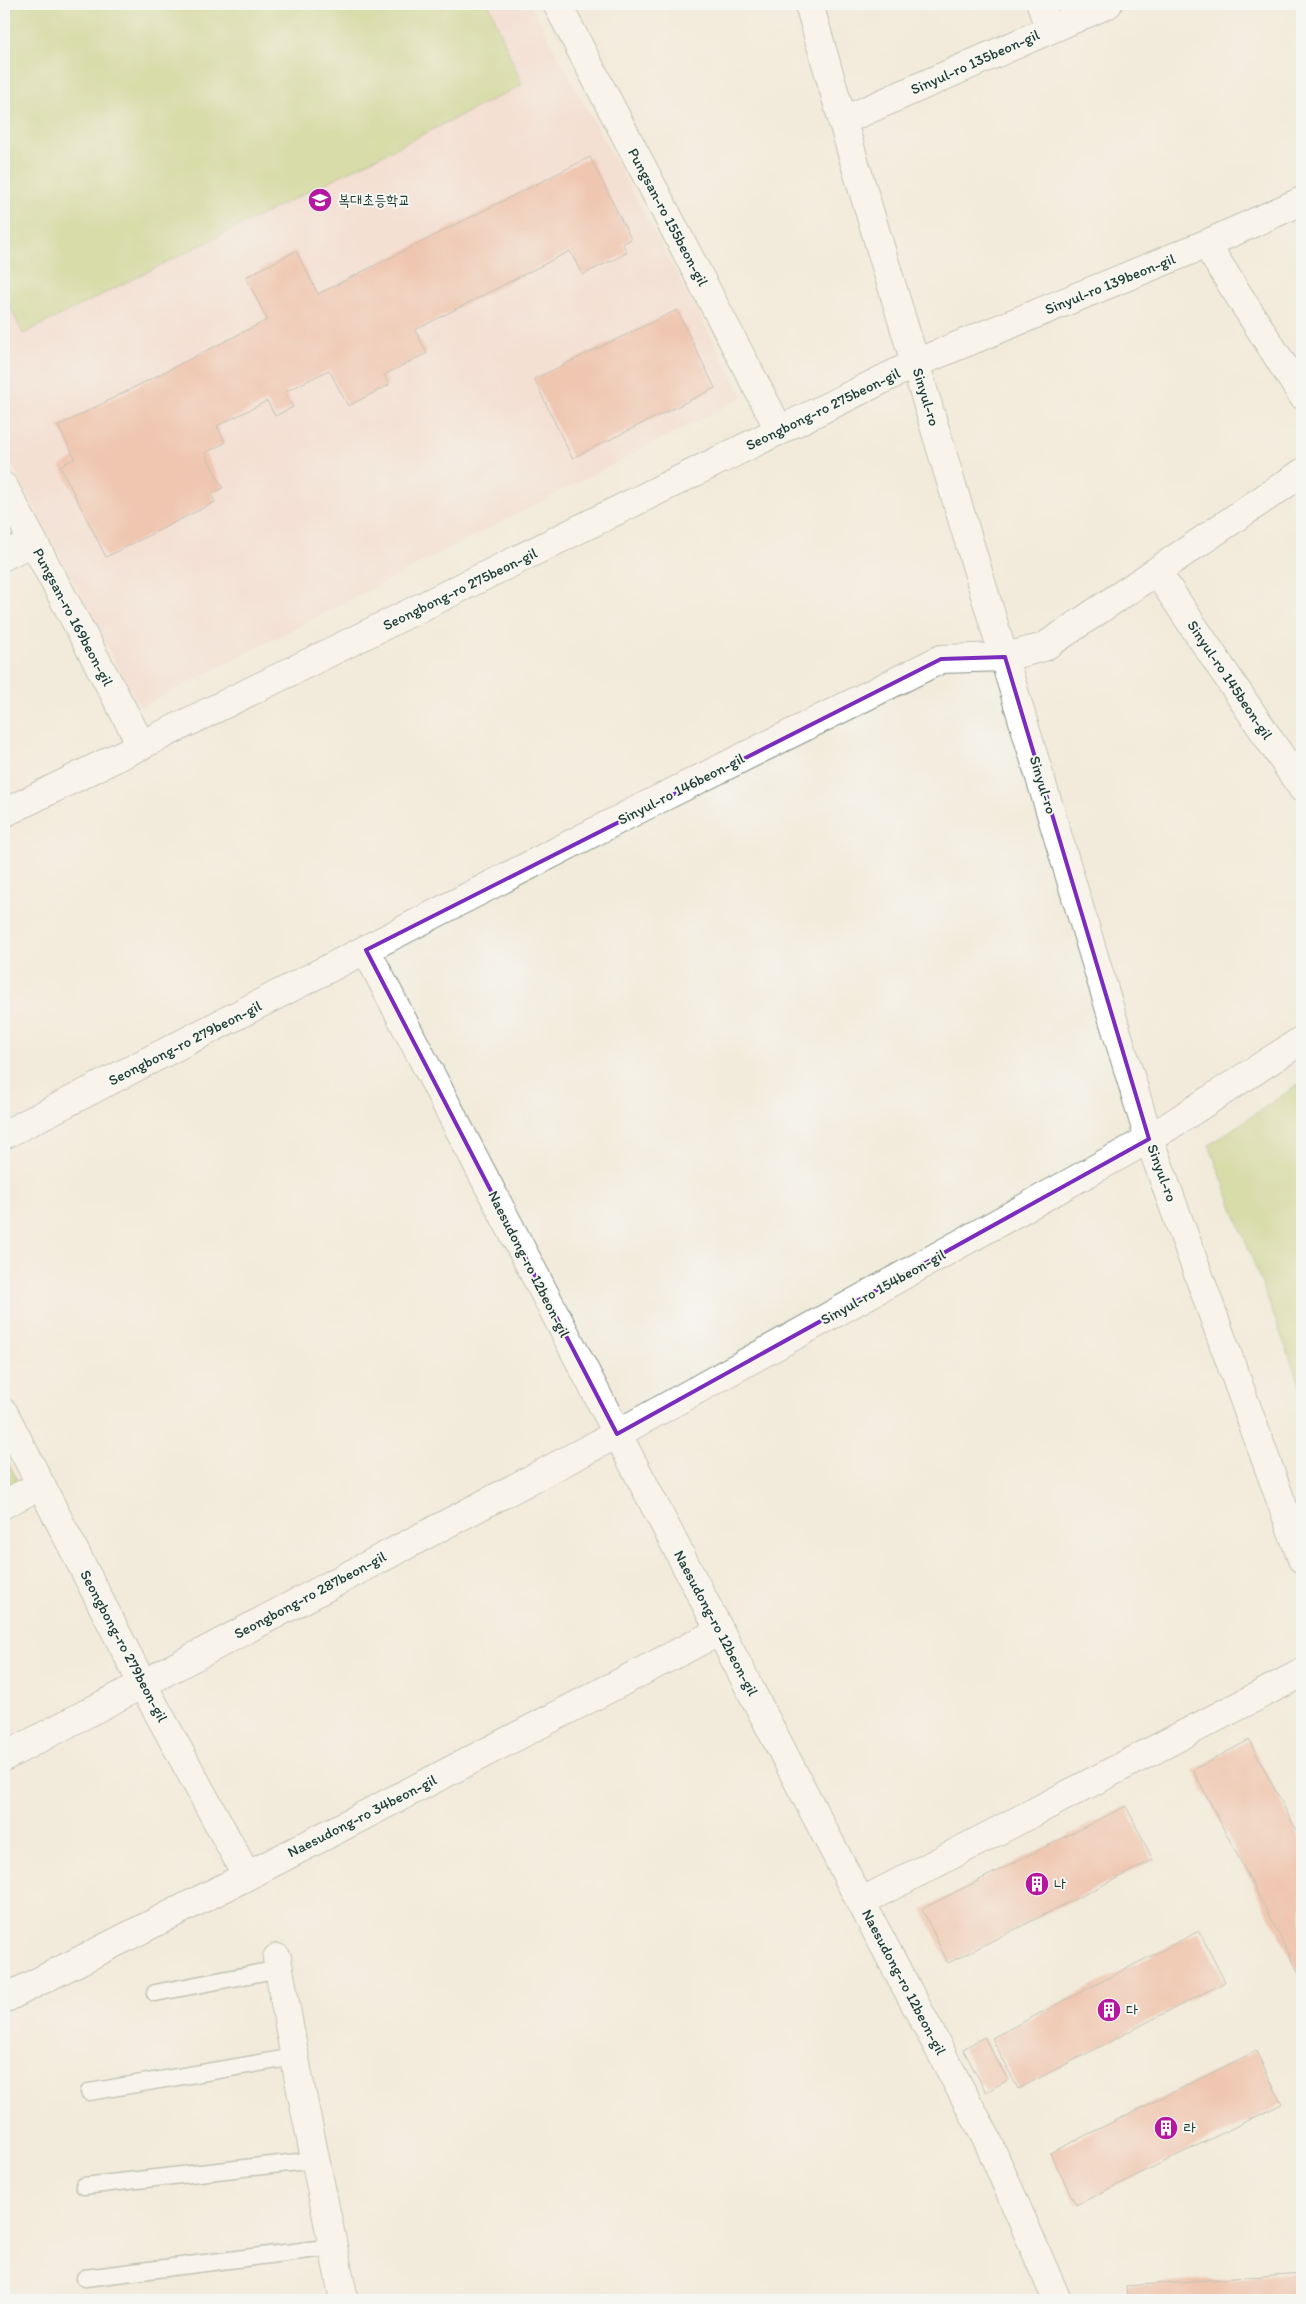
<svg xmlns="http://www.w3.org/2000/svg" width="1306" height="2304" viewBox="0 0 1306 2304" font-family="Itim,'Poor Story',sans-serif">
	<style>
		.built { fill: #f7d0ca }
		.green { fill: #b8c96d; stroke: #6c8350 }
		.building { fill: #ec997d }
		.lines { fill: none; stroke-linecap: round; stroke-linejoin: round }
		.lane-casing { stroke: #889488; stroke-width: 19 }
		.street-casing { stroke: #889488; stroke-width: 30 }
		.lane { stroke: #fff; stroke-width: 16 }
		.street { stroke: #fff; stroke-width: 28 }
		.marked { fill: none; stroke: #7b2cbf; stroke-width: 4; stroke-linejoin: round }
		.labels { text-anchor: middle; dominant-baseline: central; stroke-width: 4; stroke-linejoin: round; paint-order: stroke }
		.street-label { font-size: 15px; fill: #1f3d34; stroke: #f6f6f2 }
		.poi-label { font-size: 15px; fill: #1f3d34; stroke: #f6f6f2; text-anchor: start }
	</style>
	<rect width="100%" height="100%" fill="#f6f6f2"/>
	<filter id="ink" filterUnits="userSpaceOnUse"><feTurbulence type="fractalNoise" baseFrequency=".02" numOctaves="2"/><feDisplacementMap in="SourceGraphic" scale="10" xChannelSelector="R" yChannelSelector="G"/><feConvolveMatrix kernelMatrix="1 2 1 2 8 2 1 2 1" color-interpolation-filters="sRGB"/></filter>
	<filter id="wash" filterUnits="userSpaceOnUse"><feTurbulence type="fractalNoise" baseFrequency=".0096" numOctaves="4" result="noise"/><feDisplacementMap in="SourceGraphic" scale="20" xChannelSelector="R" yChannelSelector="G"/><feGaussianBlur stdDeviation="1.12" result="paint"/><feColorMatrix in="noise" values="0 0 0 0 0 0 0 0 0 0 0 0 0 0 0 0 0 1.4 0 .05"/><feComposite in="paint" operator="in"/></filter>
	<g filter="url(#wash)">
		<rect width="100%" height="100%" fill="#f2ebdb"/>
		<path class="built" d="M4,4H530L744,397L140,708L4,450Z"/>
		<path class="green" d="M4,4H489L522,85L23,334L4,294Z
			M1302,1082V1390L1209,1145Z
			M4,1454L18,1482L4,1489Z"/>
		<g id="blocks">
			<path class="building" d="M590,157L631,239L623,244L627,253L582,275L570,251L415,330L427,353L384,375L389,385L348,406L329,370L285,392L293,407L275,416L267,401L217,426L225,443L205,453L223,488L211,494L215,502L106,557L60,466L75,458L58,426L267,320L246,277L296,251L318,294Z
				M677,310L715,388L572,458L534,379Z
				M1249,1740L1302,1841V1979L1193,1770Z
				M1126,1806L1153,1860L948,1963L922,1909Z
				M1199,1931L1225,1982L1018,2089L992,2038Z
				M984,2037L1008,2080L986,2092L963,2049Z
				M1256,2051L1282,2104L1076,2205L1050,2153Z
				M1302,2273V2300H1127L1126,2286Z"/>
		</g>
	</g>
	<g filter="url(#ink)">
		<use href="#blocks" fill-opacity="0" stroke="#889488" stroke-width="1"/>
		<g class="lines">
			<g class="lane-casing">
				<path id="lane" d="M155,1993L279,1969
					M89,2092L295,2057
					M84,2186L316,2160
					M85,2278L333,2247"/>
			</g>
			<g class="street-casing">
				<path id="street" d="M557,4L780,431
					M809,4L853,157L1149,1139L1302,1559
					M1041,4L1049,29
					M842,121L1108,4
					M1206,244L1302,395
					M4,487L142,746
					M4,556L33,541
					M1157,572L1302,788
					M4,813L916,363L1206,244L1302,201
					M366,950L855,1891L986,2137L1057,2300
					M4,1135L643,807L941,659L1005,657L1044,647L1302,473
					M4,1413L142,1683L247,1876
					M4,1504L41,1485
					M4,1757L617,1434L1149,1139L1302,1040
					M861,1902L1302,1673
					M277,1958L298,2075L344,2300
					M4,1999L247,1876L720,1631"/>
			</g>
			<use href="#lane" class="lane"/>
			<use href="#street" class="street"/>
		</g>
	</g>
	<path d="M0 0H1306V2304H0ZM1005,657L1149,1139L617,1434L366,950L941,659Z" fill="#f2ebdb" fill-opacity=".55" fill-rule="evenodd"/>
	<path class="marked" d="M1005,657L1149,1139L617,1434L366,950L941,659Z"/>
	<defs>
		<g id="school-disc" transform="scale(1.25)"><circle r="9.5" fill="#b5179e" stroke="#f6f6f2"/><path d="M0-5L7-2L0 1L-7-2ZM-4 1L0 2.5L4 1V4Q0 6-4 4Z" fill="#fff"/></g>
		<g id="building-disc" transform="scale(1.25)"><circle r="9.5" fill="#b5179e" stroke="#f6f6f2"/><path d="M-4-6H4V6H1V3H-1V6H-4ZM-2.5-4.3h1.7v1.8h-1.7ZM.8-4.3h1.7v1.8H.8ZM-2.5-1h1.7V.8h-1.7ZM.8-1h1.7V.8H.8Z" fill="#fff"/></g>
	</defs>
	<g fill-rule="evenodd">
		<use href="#school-disc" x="320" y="200"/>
		<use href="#building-disc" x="1037" y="1884"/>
		<use href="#building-disc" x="1109" y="2010"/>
		<use href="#building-disc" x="1166" y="2128"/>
	</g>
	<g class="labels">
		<g class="street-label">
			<text transform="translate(975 62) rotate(-24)">Sinyul-ro 135beon-gil</text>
			<text transform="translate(668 217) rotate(62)">Pungsan-ro 155beon-gil</text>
			<text transform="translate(1110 284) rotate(-22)">Sinyul-ro 139beon-gil</text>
			<text transform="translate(926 397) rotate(73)">Sinyul-ro</text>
			<text transform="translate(823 409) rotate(-26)">Seongbong-ro 275beon-gil</text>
			<text transform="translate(460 589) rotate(-26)">Seongbong-ro 275beon-gil</text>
			<text transform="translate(73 617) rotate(62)">Pungsan-ro 169beon-gil</text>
			<text transform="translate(1230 680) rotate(56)">Sinyul-ro 145beon-gil</text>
			<text transform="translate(1043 785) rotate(73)">Sinyul-ro</text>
			<text transform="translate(681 789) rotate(-27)">Sinyul-ro 146beon-gil</text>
			<text transform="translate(185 1043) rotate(-27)">Seongbong-ro 279beon-gil</text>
			<text transform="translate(1162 1173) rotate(70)">Sinyul-ro</text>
			<text transform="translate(529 1264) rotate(63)">Naesudong-ro 12beon-gil</text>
			<text transform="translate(883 1287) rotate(-29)">Sinyul-ro 154beon-gil</text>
			<text transform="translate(310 1595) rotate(-28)">Seongbong-ro 287beon-gil</text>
			<text transform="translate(716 1623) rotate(62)">Naesudong-ro 12beon-gil</text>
			<text transform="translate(124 1646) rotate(62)">Seongbong-ro 279beon-gil</text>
			<text transform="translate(362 1816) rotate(-27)">Naesudong-ro 34beon-gil</text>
			<text transform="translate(904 1982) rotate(62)">Naesudong-ro 12beon-gil</text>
		</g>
		<g class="poi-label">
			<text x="338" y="200">복대초등학교</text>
			<text x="1054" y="1884">나</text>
			<text x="1126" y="2010">다</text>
			<text x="1184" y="2128">라</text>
		</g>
	</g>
	<rect width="1306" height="2304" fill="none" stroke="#f6f6f2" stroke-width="20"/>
</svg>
